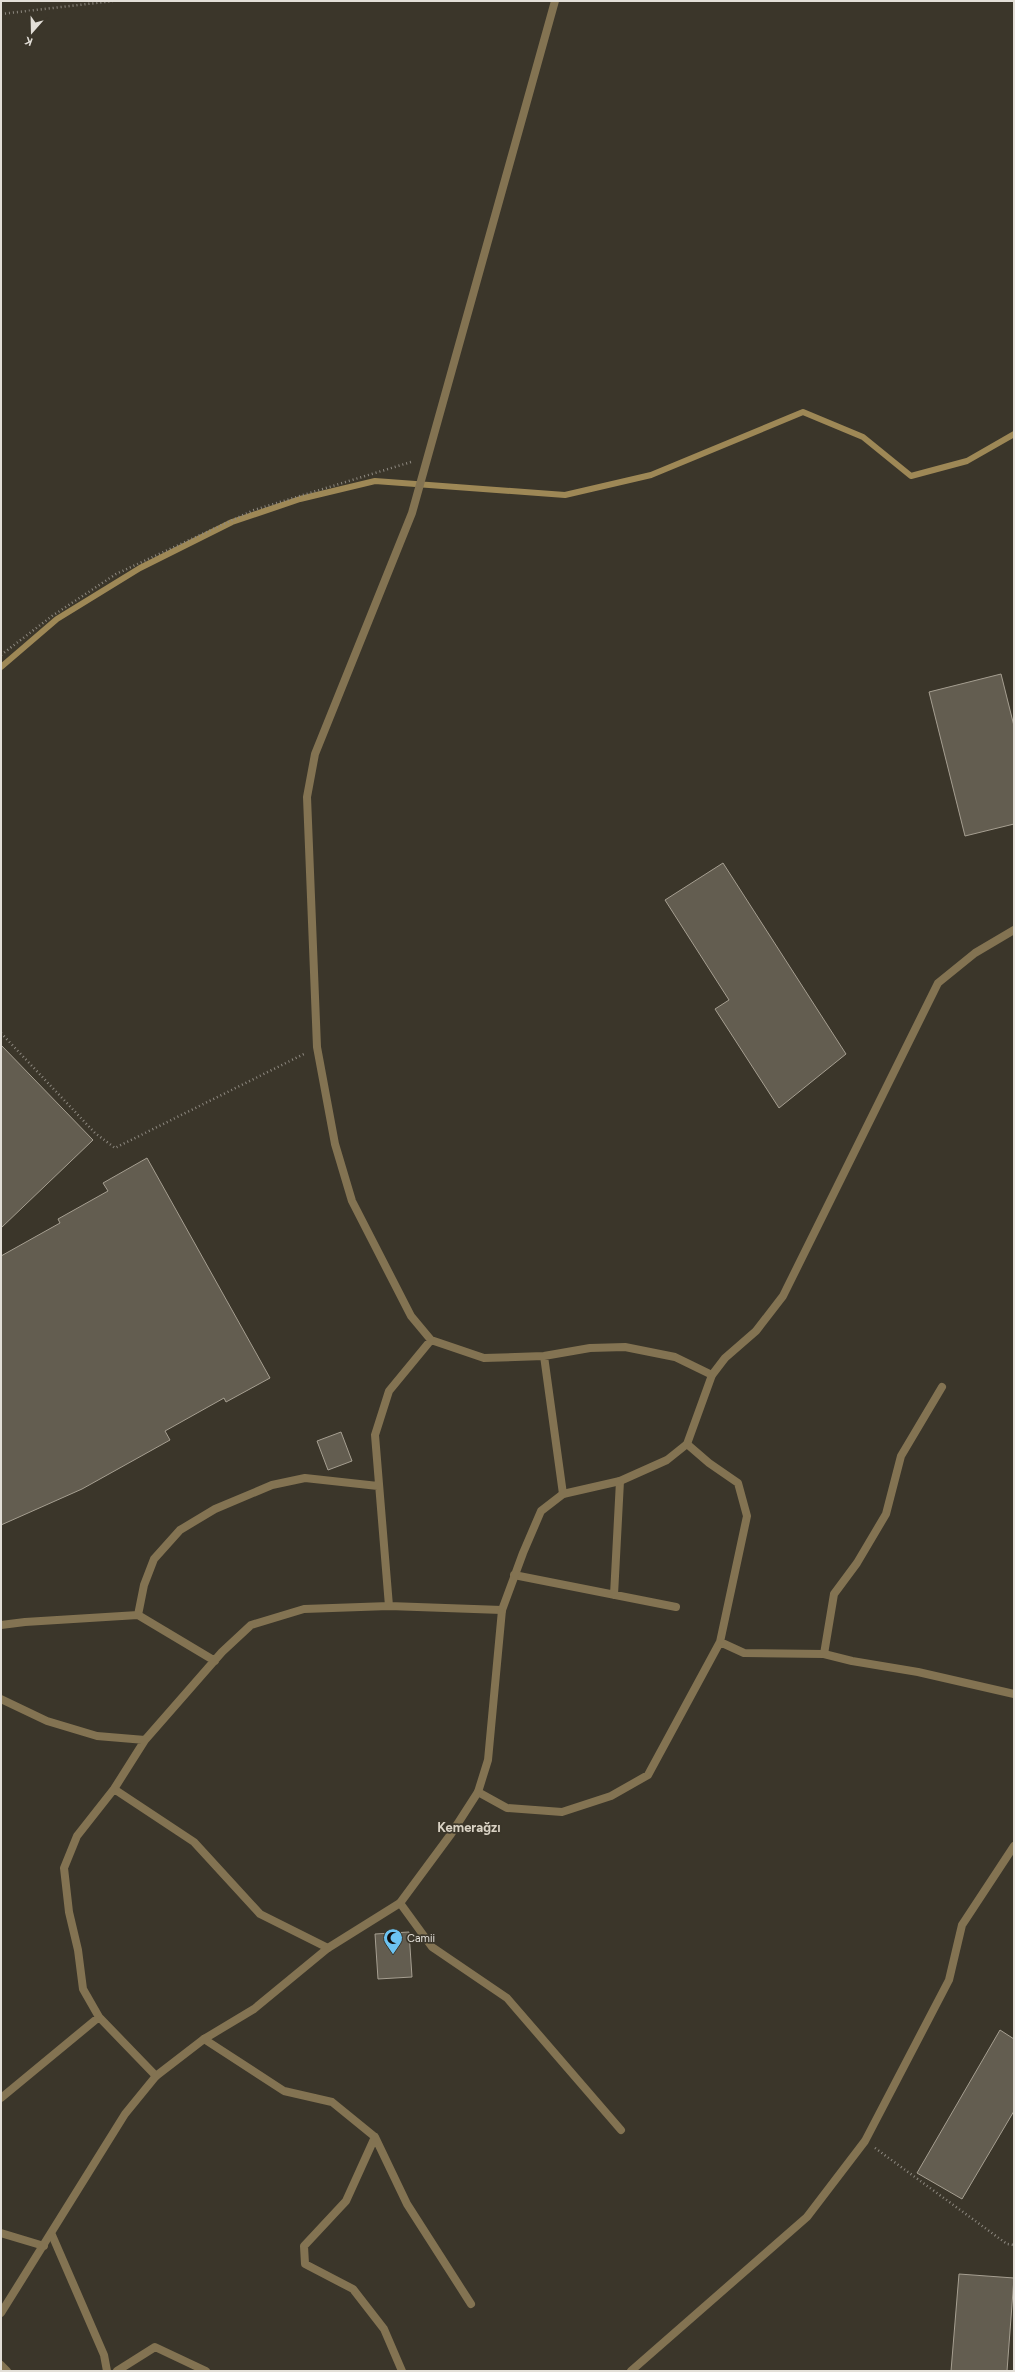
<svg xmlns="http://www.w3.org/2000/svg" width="1015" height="2372" viewBox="0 0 1015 2372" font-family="Figtree,sans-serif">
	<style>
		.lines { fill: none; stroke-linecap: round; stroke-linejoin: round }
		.stream { stroke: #9e8856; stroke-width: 6 }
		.building { fill: #635d50; stroke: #a69f91 }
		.path { stroke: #8e8980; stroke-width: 2.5; stroke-dasharray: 1 3; stroke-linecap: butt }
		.service { stroke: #837352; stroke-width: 8 }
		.minor { stroke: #837352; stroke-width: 8 }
		.tertiary { stroke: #837352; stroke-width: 8 }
		.labels { text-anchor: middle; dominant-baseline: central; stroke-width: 3.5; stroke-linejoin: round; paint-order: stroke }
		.poi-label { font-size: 11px; fill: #e3dfd8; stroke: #3b362a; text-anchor: start }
		.quarter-label { font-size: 13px; font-weight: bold; fill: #d9d2c4; stroke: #3b362a }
	</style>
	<rect width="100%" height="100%" fill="#3b362a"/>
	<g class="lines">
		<path class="stream" d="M1,667L57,619L140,568L232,522L300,499L375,481L565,495L651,475L803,412L863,437L911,476L967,461L1014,434"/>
	</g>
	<path class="building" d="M1001,674L1014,726V824L965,836L929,692Z
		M723,863L846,1054L779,1108L715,1009L729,1000L665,900Z
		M1,1045L93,1140L1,1228Z
		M147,1158L270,1378L226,1402L224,1398L165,1431L170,1440L82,1489L1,1525V1256L60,1223L58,1219L108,1191L103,1183Z
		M341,1432L352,1461L328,1470L317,1441Z
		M409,1932L412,1977L378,1979L375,1934Z
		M1000,2030L1014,2039V2111L962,2199L917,2173Z
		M959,2274L1014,2278L1007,2371H951Z"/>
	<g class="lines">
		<path class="path" d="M1,14L113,1
			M1,655L52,616L116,574L254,510L411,462
			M1,1033L95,1133L115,1148L304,1054
			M875,2148L1007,2244L1014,2245"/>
		<path class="service" d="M824,1654L834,1594L857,1563L886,1514L901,1456L942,1387"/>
		<path class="minor" d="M555,1L412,513L315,754L307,797L317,1047L335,1144L352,1201L411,1316L431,1340L484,1358L544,1356L590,1348L625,1347L675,1357L712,1375
			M544,1356L563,1494
			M687,1444L709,1463L738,1483L747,1516L720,1642L744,1653L824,1654L852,1661L918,1672L1014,1694
			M514,1575L676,1607
			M614,1595L620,1481
			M389,1606L375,1435L389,1391L431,1340
			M138,1615L144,1585L154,1559L180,1530L215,1509L272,1485L305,1478L378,1486
			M1,1625L25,1622L138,1615L215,1661
			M1,1699L47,1721L97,1736L145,1740L222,1652L251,1625L304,1609L389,1606L502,1610
			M145,1740L114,1789L77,1836L64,1868L69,1912L78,1950L83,1989L99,2017L156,2076
			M114,1789L194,1842L260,1914L328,1948
			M478,1792L507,1808L562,1812L611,1796L648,1775L720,1642
			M400,1903L432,1947L507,1998L621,2130
			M204,2039L284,2091L332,2102L375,2137L346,2201L304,2246L305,2264L353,2289L384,2329L402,2371
			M1,2098L99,2017
			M375,2137L407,2204L471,2304
			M1,2233L44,2246
			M52,2235L104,2355L107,2371
			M1,2365L7,2371
			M117,2371L155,2347L206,2371
			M631,2371L807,2217L865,2141L949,1980L962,1925L1014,1846"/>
		<path class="tertiary" d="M1,2313L125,2114L156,2076L204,2039L254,2009L328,1948L400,1903L451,1834L478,1792L488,1760L502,1610L523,1553L541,1511L563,1494L620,1481L667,1460L687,1444L712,1375L725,1358L756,1331L783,1296L938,983L975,953L1014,930"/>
	</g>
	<defs>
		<g id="mosque-pin" transform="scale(1)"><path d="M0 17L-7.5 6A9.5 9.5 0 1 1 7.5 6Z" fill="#6cc3f2" stroke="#3b362a"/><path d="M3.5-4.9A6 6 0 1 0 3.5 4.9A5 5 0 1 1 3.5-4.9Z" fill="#111"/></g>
	</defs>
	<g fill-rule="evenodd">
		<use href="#mosque-pin" x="393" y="1938"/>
	</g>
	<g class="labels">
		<g class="poi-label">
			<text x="407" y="1938">Camii</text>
		</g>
		<g class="quarter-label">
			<text x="469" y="1827">Kemerağzı</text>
		</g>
	</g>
	<rect width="1015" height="2372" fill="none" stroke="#e3dfd8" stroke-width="4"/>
	<g transform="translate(32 32) rotate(200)" stroke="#3b362a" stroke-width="3" paint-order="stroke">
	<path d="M0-3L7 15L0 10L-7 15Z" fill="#e3dfd8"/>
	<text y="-6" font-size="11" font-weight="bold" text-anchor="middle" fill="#e3dfd8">K</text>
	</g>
</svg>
